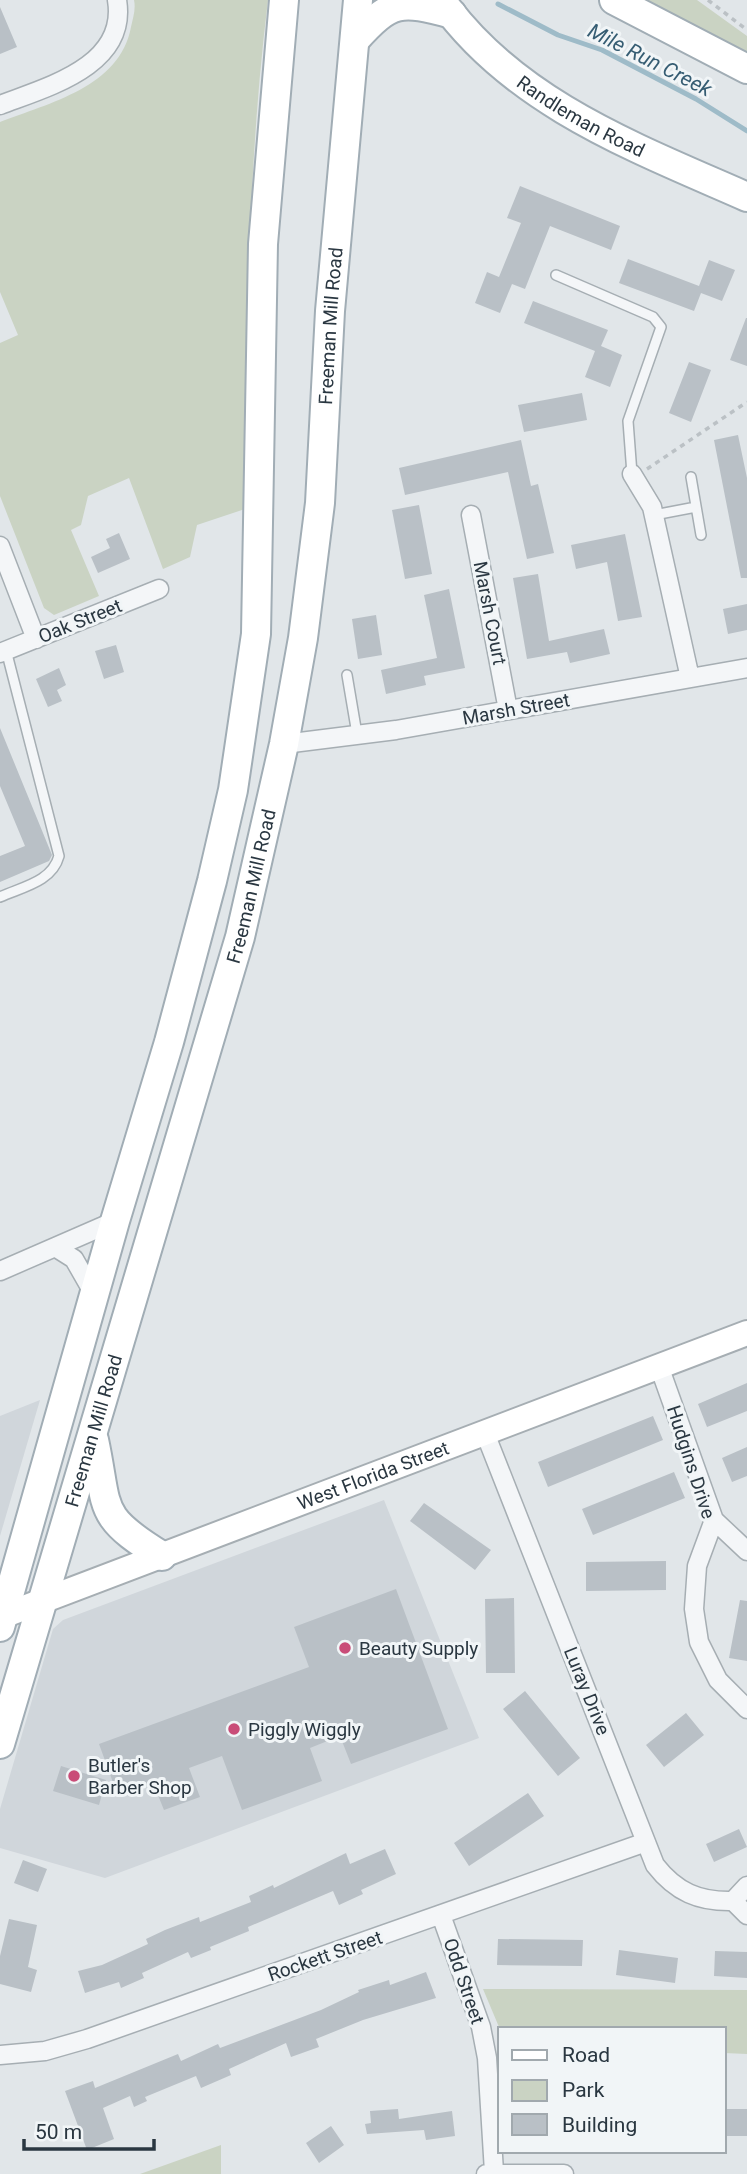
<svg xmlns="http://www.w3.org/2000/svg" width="747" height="2174" viewBox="0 0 747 2174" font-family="Roboto,sans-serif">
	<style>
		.built { fill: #d0d6db }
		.green { fill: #cad3c3 }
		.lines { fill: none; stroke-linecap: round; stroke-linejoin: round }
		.stream { stroke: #9ebbc8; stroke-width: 5 }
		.building { fill: #b9c0c6 }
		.service-casing { stroke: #a6aeb3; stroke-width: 12 }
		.minor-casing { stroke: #a6aeb3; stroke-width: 21 }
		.secondary-casing { stroke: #a6aeb3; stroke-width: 28 }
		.primary-casing { stroke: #a1adb5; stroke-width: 32 }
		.path { stroke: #bbc1c5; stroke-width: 3.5; stroke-dasharray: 5 5; stroke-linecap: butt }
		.service { stroke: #f4f6f8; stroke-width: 9 }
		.minor { stroke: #f4f6f8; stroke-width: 18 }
		.secondary { stroke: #fff; stroke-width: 24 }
		.primary { stroke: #fff; stroke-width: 28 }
		.poi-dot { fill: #c94c78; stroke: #f1f5f7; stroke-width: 2.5 }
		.labels { text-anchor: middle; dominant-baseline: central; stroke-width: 6; stroke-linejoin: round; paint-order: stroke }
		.street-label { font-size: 19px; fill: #2a3741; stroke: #f1f5f7 }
		.poi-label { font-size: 19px; fill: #2a3741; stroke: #f1f5f7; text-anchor: start }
		.water-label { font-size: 21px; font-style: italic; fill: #365d73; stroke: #f1f5f7 }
	</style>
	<rect width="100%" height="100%" fill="#e1e6e9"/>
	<path class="built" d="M40,1400L0,1536V1416Z
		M384,1500L479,1738L105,1878L0,1848V1809L53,1629L63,1620Z"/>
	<path class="green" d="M134,0H268C247,169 247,339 245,509L197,525L190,557L163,569L129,478L88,496L81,525L71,530L99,596L54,615L44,608L0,496V343L18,335L0,292V122C49,103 120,87 131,27C133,18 136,9 134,0Z
		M644,0H697L747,36V53Z
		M483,1989L747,1990V2054L724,2053V2029H500V2042L499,2027Z
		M221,2145V2174H140Z"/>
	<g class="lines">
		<path class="stream" d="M498,4L558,35L602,50L696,99L747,131"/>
	</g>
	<path class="building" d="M0,7L17,47L0,54Z
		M520,186L620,226L611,250L550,226L525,289L512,284L500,313L475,303L487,272L499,277L521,223L507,218Z
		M628,259L699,286L709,260L735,270L722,301L701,293L694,311L619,283Z
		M533,301L608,330L601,346L622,355L610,387L585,377L595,351L524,323Z
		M746,318H747V366L730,360Z
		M689,362L711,370L691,422L669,413Z
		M582,393L587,420L524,432L518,405Z
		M738,435L747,478V578H741L714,440Z
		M521,440L531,486L538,484L554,553L527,559L508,472L405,495L399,468Z
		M419,505L432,574L405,579L392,510Z
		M119,533L130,559L98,573L91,557L110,548L106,539Z
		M625,534L642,617L618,621L607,562L576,569L571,545Z
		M538,574L549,641L604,629L610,654L570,663L567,652L527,659L513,578Z
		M449,589L465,668L424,676L426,685L386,694L381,670L437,658L424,595Z
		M747,604V630L728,634L723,609Z
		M376,615L382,655L358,659L352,619Z
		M116,645L124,672L104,679L95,651Z
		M59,668L66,685L57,690L62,701L48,707L36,679Z
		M0,728L52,855L49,861L0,882V856L25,846L0,786Z
		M747,1383V1411L707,1427L698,1404Z
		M653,1416L663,1440L548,1487L538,1462Z
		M747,1447V1476L732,1482L722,1458Z
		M674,1472L685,1498L593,1535L582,1509Z
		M424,1503L491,1550L475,1570L410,1521Z
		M666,1561V1590L586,1591V1562Z
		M396,1589L448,1729L351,1764L340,1736L310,1748L322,1781L242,1810L222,1756L189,1768L200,1797L164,1810L153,1783L118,1796L99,1744L309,1667L294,1627Z
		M514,1598L515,1673H486L485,1599Z
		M740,1600L747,1601V1661L729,1658Z
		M525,1691L580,1758L558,1776L503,1709Z
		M686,1713L704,1735L664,1767L646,1745Z
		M61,1766L106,1780L99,1805L53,1791Z
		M528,1793L544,1816L469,1866L454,1843Z
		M739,1829L747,1847L714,1862L706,1844Z
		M385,1849L396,1874L361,1890L363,1894L339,1905L333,1891L248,1927L249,1931L210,1947L211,1950L191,1958L188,1952L142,1973L144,1978L121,1988L119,1982L85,1993L78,1971L102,1965L148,1944L146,1939L165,1930L199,1917L200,1922L251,1902L249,1896L273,1885L274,1888L346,1853L350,1864Z
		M23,1860L47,1869L38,1892L14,1883Z
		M9,1919L37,1925L28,1967L37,1970L31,1992L0,1984V1956Z
		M498,1939L583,1940L582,1966L497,1965Z
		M619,1950L678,1958L675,1983L616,1975Z
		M715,1951L747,1952V1978L714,1976Z
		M426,1972L436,1998L363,2020L316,2039L319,2047L291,2057L286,2043L229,2069L231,2075L201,2088L196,2076L145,2097L147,2101L134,2107L130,2096L103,2108L114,2139L87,2150L65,2091L93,2081L95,2088L178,2054L181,2061L218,2044L220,2048L321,2010L359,1992L358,1990L389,1980L390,1985Z
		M398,2109L399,2119L452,2111L455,2136L426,2140L424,2130L367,2134L365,2124L371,2123L370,2111Z
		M726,2109H747V2136H726Z
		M331,2126L344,2145L319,2163L306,2143Z"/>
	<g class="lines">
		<g class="service-casing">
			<path id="service" d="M556,275L653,317L661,327L628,421L632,474
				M691,477L701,535
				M654,515L696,507
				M347,675L357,734
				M0,897C22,887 52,882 59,856L6,650"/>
		</g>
		<g class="minor-casing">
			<path id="minor" d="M0,105C47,87 128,66 117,0
				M632,474L652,507L690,678
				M471,515L508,710
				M0,546L36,639
				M0,653L159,589
				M284,744L396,730L747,668
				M55,1247L74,1259L94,1294
				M0,1271L115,1221
				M659,1366L714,1520L697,1566L694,1609L699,1642L718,1680L747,1709
				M485,1433L655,1865C676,1892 699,1902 733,1901L747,1915
				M714,1520L747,1551
				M733,1901L747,1886
				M441,1915L481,2027L487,2058L494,2172
				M0,2055L45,2051L87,2039L646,1842
				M486,2174H564"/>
		</g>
		<g class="secondary-casing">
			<g id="secondary">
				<path id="s1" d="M0,1617L747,1333"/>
			</g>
		</g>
		<g class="primary-casing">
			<g id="primary">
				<path id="s2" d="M441,0C514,103 636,148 747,197"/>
				<path d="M614,0L747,69"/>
				<path d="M355,40C391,0 400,0 452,14"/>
				<path d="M94,1440C109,1510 95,1515 162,1556"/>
				<path d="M0,1627L115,1221L169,1042L212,881L233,790L256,634L263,244L284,0"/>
				<path id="s3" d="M0,1744L240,937L284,744L303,638L320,503L330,311L358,0"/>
			</g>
		</g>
		<path class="path" d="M708,0L747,30
			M647,469L747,402"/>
		<use href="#service" class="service"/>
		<use href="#minor" class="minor"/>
		<use href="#secondary" class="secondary"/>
		<use href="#primary" class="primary"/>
	</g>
	<g class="poi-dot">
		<circle cx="345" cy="1648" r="7"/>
		<circle cx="234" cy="1729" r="7"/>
		<circle cx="74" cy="1776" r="7"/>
	</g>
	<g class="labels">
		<g class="street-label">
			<text stroke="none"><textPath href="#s2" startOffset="184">Randleman Road</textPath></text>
			<text stroke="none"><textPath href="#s3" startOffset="1461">Freeman Mill Road</textPath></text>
			<text transform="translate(490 613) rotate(79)">Marsh Court</text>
			<text transform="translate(80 621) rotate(-22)">Oak Street</text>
			<text transform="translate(516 709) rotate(-10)">Marsh Street</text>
			<text stroke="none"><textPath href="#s3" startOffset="894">Freeman Mill Road</textPath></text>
			<text stroke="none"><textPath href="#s3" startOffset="327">Freeman Mill Road</textPath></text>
			<text transform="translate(691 1462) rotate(72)">Hudgins Drive</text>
			<text stroke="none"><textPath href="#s1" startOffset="399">West Florida Street</textPath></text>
			<text transform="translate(587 1691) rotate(68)">Luray Drive</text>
			<text transform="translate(325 1956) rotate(-19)">Rockett Street</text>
			<text transform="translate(464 1981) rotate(71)">Odd Street</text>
		</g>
		<g class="poi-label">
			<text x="359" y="1648">Beauty Supply</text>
			<text x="248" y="1729">Piggly Wiggly</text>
			<text x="88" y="1765">Butler's<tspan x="88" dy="22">Barber Shop</tspan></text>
		</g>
		<g class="water-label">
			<text transform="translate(650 60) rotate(27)">Mile Run Creek</text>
		</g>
	</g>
	<rect x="498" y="2027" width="228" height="126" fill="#f1f5f7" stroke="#a1a9ae" stroke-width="2"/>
	<rect x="512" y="2050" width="35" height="10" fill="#ffffff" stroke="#a1a9ae" stroke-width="2"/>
	<text x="562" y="2062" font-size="21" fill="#2a3741">Road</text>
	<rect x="512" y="2080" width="35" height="21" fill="#cad3c3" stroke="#a1a9ae" stroke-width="2"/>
	<text x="562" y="2097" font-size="21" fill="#2a3741">Park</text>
	<rect x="512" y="2114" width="35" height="21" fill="#b9c0c6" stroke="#a1a9ae" stroke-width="2"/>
	<text x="562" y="2132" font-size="21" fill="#2a3741">Building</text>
	<path d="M24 2139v10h130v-10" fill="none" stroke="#2a3741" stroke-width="3.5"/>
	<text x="35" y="2139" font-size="21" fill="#2a3741" stroke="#f1f5f7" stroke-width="5" paint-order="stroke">50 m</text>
</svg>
